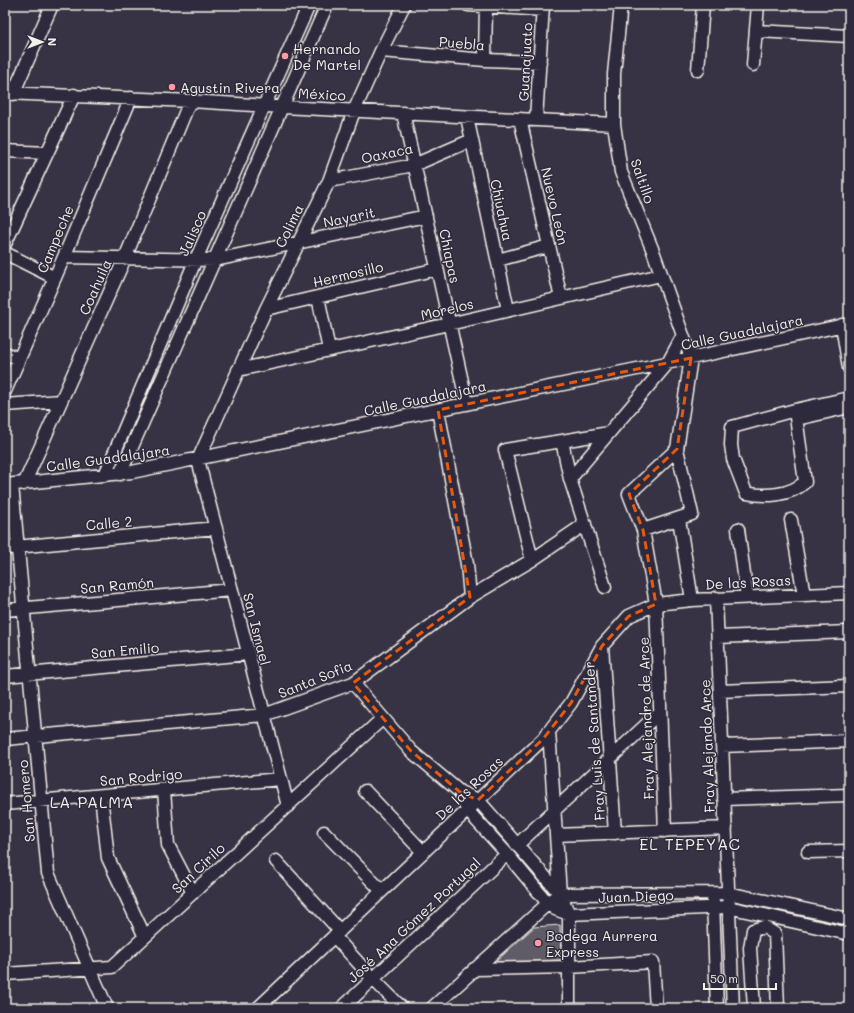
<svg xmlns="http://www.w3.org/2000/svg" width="854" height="1013" viewBox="0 0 854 1013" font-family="Mali,sans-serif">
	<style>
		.building { fill: #5f5c67; stroke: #f4f1e8 }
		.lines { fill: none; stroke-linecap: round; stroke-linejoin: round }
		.minor-casing { stroke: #f4f1e8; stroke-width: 15 }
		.minor { stroke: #2f2a3d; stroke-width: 12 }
		.marked { fill: none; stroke: #e8590c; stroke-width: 3; stroke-dasharray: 8 5; stroke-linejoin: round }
		.poi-dot { fill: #ff9aa2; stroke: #2f2a3d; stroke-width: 1.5 }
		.labels { text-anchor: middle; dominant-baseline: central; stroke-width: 3; stroke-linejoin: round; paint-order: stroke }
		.street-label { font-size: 14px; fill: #f4f1e8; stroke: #2f2a3d }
		.poi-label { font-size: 14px; fill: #f4f1e8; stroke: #2f2a3d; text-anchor: start }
		.quarter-label { font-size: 16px; letter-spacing: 1px; fill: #f4f1e8; stroke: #2f2a3d }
	</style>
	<rect width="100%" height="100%" fill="#373244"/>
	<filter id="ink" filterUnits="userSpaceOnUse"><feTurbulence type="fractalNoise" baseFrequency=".025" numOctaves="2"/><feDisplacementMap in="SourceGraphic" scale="8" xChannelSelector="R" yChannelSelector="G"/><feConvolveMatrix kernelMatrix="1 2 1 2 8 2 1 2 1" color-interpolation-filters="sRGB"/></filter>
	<g filter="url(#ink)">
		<path class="building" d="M560,925L561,960L494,963L534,927Z"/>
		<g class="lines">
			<g class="minor-casing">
				<path id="minor" d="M468,5L543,10
					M621,5L614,74V124L621,172L653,251L691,358L677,449L692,514L643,530
					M756,31L849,36
					M381,51L485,60L540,62
					M485,60L486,6
					M753,65L758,5
					M698,70L703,5
					M5,93L190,101L283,107L614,124
					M13,94L52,5
					M403,113L467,404
					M467,117L508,310
					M520,119L561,298
					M536,120L543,5
					M5,151L47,153
					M329,181L414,165L472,140
					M5,244L74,95
					M5,253L55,278
					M64,257L215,260L426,216
					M498,260L549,246
					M318,297L329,350
					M266,309L437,269
					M842,325L849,368
					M5,353L19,359
					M238,370L449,324L661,275
					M5,391L64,257L131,98
					M5,405L61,401
					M795,410L805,482C790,496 765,497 746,493L733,459L731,445L732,427L795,410L849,398
					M797,419L849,407
					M562,441L609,433
					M120,474L327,5
					M105,475L196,259L309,5
					M570,479L605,587
					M24,484L125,258L190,101
					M5,485L132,472L691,358L849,324
					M12,485L48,873L107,1008
					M679,519L692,600
					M791,520L804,595
					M738,529L747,597
					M5,548L216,528
					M532,560L585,524
					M470,597L532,560L505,450L562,441L570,479L668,363L683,335
					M716,598L733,1008
					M5,610L232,590
					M718,637L849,632
					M602,646L615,833
					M5,676L248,654
					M353,683L411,751L460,792L478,800L560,894
					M720,691L849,686
					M549,731L560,894L569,914V1008
					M5,739L264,715L353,683L470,597L467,564L438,410
					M722,746L849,741
					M164,790L168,845L193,893
					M365,791L423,852
					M460,792L467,810L507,854L546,901L555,909L569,914L728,907L849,934
					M101,796L108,858L145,937
					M724,799L849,795
					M5,804L281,779
					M288,806L198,460L266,309L329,181L354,111L381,51L404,5
					M665,831L656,604L643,530L629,494L677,449
					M324,832L382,891
					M556,835L726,828
					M517,845L660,712
					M808,852L849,851
					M276,861L340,931
					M560,894L728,893L849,919
					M713,901L717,1008
					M334,936L373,979L402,1008
					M474,969L569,967L653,962L656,1008
					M5,974L112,967L383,718
					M258,1008L543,739L571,703L602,646L629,616L656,604L692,600L849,593
					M342,1008L507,854
					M432,1008L554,898
					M754,1008L750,948L753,930L764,927L775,934L778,1008"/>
			</g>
			<use href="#minor" class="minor"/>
		</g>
	</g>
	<path class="marked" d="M691,358L677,449L629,494L643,530L656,604L629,616L602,646L571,703L543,739L478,800L460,792L411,751L353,683L470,597L438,410Z"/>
	<g class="poi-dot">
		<circle cx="285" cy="56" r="4"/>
		<circle cx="172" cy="87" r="4"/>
		<circle cx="538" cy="943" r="4"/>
	</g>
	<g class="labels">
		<g class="street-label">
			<text transform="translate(462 43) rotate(5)">Puebla</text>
			<text transform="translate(525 62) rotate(-87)">Guanajuato</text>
			<text transform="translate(322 94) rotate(3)">México</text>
			<text transform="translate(387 153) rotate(-12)">Oaxaca</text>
			<text transform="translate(643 181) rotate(71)">Saltillo</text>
			<text transform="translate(555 206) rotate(77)">Nuevo León</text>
			<text transform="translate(502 210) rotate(78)">Chiuahua</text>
			<text transform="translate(349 217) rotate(-12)">Nayarit</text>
			<text transform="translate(289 226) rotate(-64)">Colima</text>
			<text transform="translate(192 233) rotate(-66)">Jalisco</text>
			<text transform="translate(55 239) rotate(-67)">Campeche</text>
			<text transform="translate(450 256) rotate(78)">Chiapas</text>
			<text transform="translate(348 274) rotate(-13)">Hermosillo</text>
			<text transform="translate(95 287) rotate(-66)">Coahuila</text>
			<text transform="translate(447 309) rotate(-13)">Morelos</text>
			<text transform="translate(742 332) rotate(-12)">Calle Guadalajara</text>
			<text transform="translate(425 398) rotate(-12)">Calle Guadalajara</text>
			<text transform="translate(108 458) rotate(-8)">Calle Guadalajara</text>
			<text transform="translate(109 523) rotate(-5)">Calle 2</text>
			<text transform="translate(748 582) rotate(-3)">De las Rosas</text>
			<text transform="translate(117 585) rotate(-5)">San Ramón</text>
			<text transform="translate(257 629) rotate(76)">San Ismael</text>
			<text transform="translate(125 650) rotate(-5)">San Emilio</text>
			<text transform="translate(315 679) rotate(-22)">Santa Sofia</text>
			<text transform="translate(646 718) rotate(-92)">Fray Alejandro de Arce</text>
			<text transform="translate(594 741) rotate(-94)">Fray Luis de Santander</text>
			<text transform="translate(707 746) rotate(-92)">Fray Alejando Arce</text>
			<text transform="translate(141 777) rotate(-5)">San Rodrigo</text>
			<text transform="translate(469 788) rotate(-43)">De las Rosas</text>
			<text transform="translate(26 801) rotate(-95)">San Homero</text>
			<text transform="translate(198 868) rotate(-43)">San Cirilo</text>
			<text transform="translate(636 896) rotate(-2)">Juan Diego</text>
			<text transform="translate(414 920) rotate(-43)">José Ana Gómez Portugal</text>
		</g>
		<g class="poi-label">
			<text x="293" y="48">Hernando<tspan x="293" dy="16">De Martel</tspan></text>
			<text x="180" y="87">Agustin Rivera</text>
			<text x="546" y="935">Bodega Aurrera<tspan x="546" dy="16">Express</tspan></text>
		</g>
		<g class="quarter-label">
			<text x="92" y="801">LA PALMA</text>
			<text x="690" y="843">EL TEPEYAC</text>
		</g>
	</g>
	<rect width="854" height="1013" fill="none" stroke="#2f2a3d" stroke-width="20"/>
	<rect x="10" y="10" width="834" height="993" fill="none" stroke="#f4f1e8" stroke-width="1.5" filter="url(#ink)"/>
	<g transform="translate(42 42) rotate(90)" stroke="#2f2a3d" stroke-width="3" paint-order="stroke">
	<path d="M0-3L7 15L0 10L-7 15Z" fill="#f4f1e8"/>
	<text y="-6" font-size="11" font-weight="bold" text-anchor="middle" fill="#f4f1e8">N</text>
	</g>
	<path d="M704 983v6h72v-6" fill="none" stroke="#f4f1e8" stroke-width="2"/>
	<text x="710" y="983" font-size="12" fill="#f4f1e8" stroke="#2f2a3d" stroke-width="3" paint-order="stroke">50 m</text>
</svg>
